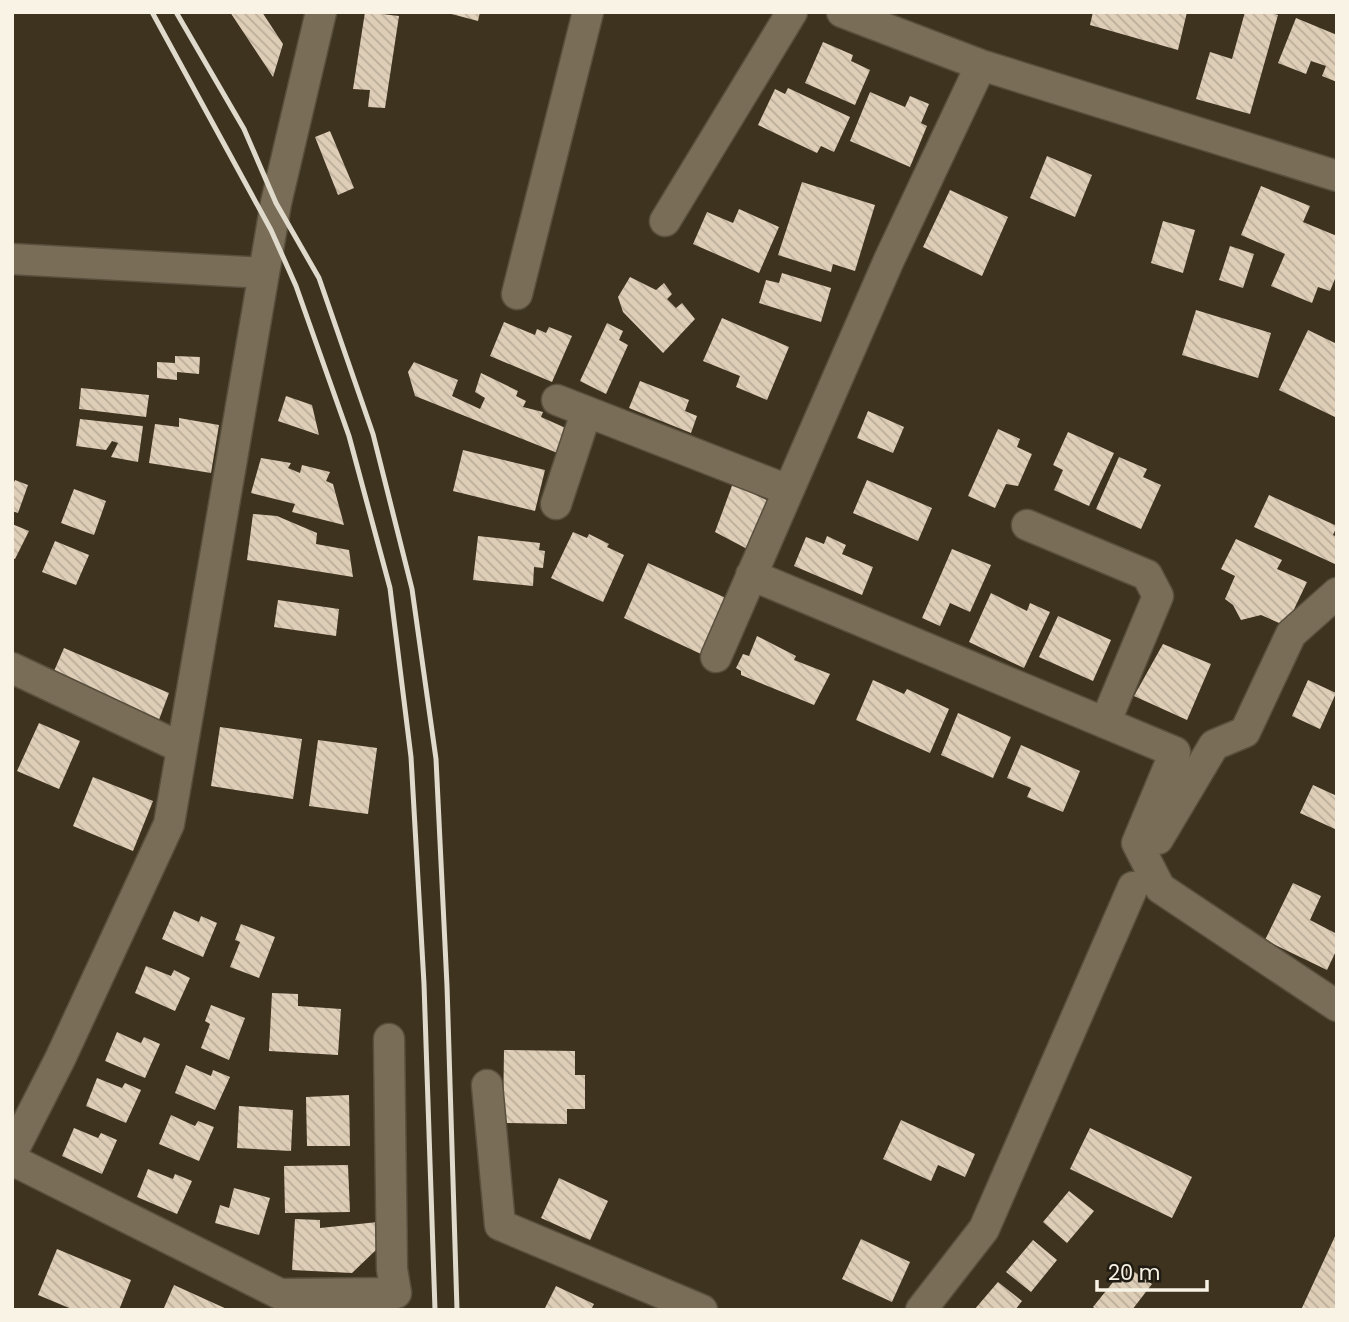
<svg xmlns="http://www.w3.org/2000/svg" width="1349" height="1322" viewBox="0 0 1349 1322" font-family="Poppins,sans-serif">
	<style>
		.building { fill: url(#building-back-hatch) }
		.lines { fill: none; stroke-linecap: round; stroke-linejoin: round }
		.street-casing { stroke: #584f3d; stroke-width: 33 }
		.street { stroke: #796d57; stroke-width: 30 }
		.rail { stroke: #e0dacc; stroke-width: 5 }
	</style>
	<defs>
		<pattern id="building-back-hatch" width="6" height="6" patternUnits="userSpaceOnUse" patternTransform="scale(1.75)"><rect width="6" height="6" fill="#dfceb7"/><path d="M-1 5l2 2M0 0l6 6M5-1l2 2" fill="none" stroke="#baad9a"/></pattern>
	</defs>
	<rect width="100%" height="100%" fill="#3e331f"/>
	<path class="building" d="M230,12H262L283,44L273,77Z
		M365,12L399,16L385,108L368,107L370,90L353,89Z
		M444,12H480L478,21Z
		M1093,12H1187L1178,50L1090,25Z
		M1245,12H1268L1278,15L1250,114L1196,99L1210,52L1232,59Z
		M1296,18L1337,35V82L1322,76L1326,66L1311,61L1306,74L1278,63Z
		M823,42L853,55L851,61L870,70L855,105L805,83Z
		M788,88L850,117L834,152L821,146L817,153L758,125L775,89L785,94Z
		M870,92L905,107L910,96L929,104L921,123L927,126L910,167L850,141Z
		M330,131L354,188L338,195L315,137Z
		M1047,156L1092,175L1075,217L1030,198Z
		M802,182L875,205L855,271L833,264L831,272L778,255Z
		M1261,186L1310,206L1303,222L1337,236V274L1330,291L1318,287L1312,303L1271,286L1285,254L1241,235Z
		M950,190L1008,217L982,276L923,247Z
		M739,209L779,227L759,273L693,244L707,212L733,223Z
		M1163,221L1195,230L1183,273L1151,263Z
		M1230,246L1254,254L1243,288L1219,280Z
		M782,273L831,288L821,322L759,303L766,280L779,283Z
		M630,277L656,290L664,283L672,294L667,299L676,308L682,303L695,319L663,353L623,312L618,297Z
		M1196,310L1271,333L1258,378L1182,355Z
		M722,318L789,347L767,400L736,387L740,376L703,361Z
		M504,322L535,335L537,329L546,333L549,327L572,336L552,382L490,356Z
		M607,323L623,331L619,340L628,345L606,394L580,381Z
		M1308,330L1337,344V418L1279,390Z
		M175,356L200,357L199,374L177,372V380L157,378V362L175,363Z
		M414,362L458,380L452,396L480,409L485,398L475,392L481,373L518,391L516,396L526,401L523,407L543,412L541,417L568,429L560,454L415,396L408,372Z
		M640,381L689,400L685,411L697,416L691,433L629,408Z
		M81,388L149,395L146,417L79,409Z
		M286,396L312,405L319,435L278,421Z
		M868,411L904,427L893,453L857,438Z
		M179,418L219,425L211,473L149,463L155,424L179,427Z
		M80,419L143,426L138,462L111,457L118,443L112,441L106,450L76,446Z
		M998,429L1020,439L1017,447L1032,454L1018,486L1006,484L995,508L968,496Z
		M1068,432L1114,453L1089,506L1054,490L1063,470L1053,465Z
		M463,450L545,470L535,511L453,491Z
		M1119,457L1147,469L1143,477L1161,485L1141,529L1096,509Z
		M261,458L291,463L288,468L300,473L302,465L330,472L326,481L333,484L344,525L292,512L295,504L251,493Z
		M15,480L28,485L18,513L12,511V487Z
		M867,480L932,508L918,541L853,513Z
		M733,483L772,503L751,551L715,532Z
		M74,489L106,501L94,535L61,523Z
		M1269,495L1337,526L1333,535L1337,537V565L1254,527Z
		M253,514L277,516L317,533L316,544L349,550L353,577L247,560Z
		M12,524L29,531L15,559L12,558Z
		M573,532L587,538L589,534L609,544L607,547L624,555L603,602L551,578Z
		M478,536L540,543L539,550L545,551L543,568L534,567L533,586L473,580Z
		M827,536L846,545L842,554L873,567L862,595L794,566L806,537L824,544Z
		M1236,539L1282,560L1277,569L1307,582L1286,626L1261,615L1241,620L1233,605L1225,599L1235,576L1221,569Z
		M55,541L89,555L76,585L42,572Z
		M952,549L991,565L970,612L950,603L940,626L922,618Z
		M648,563L726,598L701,654L624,618Z
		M991,593L1027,611L1030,603L1050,612L1024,668L969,642Z
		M278,600L339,609L336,636L274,627Z
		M1058,616L1111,640L1093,681L1039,657Z
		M757,636L796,656L794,660L830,674L814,705L741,675V671L736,668L743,654L749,656Z
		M1163,644L1211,664L1187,720L1134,696Z
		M64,648L169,693L157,725L51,678Z
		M873,680L904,694L907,689L949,709L930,753L856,720Z
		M1308,680L1336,693L1320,729L1292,716Z
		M958,713L1011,737L993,778L941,755Z
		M39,723L80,741L59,789L17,771Z
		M220,727L302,739L293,799L211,786Z
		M318,740L377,748L368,814L309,806Z
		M1021,745L1080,771L1063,812L1027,797L1031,788L1007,778Z
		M93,777L153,801L133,851L73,826Z
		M1313,785L1337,796V830L1300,813Z
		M1293,883L1321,896L1310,920L1337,934V949L1327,970L1265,940Z
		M174,911L199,922L201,916L217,923L203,957L162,939Z
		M241,924L275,937L259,978L230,967L240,942L235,940Z
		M146,966L171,976L174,970L190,978L175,1011L135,993Z
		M272,993L298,994V1006L341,1009L338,1055L269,1051Z
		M211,1005L245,1018L229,1060L201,1048L210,1024L205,1021Z
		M117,1032L141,1043L144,1037L160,1044L145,1078L105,1061Z
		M504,1050L575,1051V1075H585V1109H567V1124L503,1123Z
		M186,1065L211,1076L213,1070L230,1077L215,1110L175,1093Z
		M97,1078L122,1088L125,1083L141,1090L126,1123L86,1106Z
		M349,1095L350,1146H307L306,1097Z
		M239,1106L293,1110L291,1151L237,1148Z
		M171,1115L195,1126L198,1121L214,1127L199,1161L159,1144Z
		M901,1120L975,1154L965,1177L938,1165L931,1181L883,1159Z
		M74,1128L98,1138L101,1133L117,1140L102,1174L62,1156Z
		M1090,1128L1192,1177L1172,1218L1070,1169Z
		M348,1165L350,1212L285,1213L284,1166Z
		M148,1169L173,1179L175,1174L192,1181L177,1214L137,1197Z
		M559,1178L608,1201L590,1240L541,1218Z
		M234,1188L270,1198L259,1235L215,1223L220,1205L229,1208Z
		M1069,1191L1094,1211L1067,1243L1043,1222Z
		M295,1219L320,1220V1228L378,1222L376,1250L352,1273L292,1270Z
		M1337,1232V1310H1301Z
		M861,1239L910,1262L892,1302L842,1279Z
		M1033,1240L1057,1260L1031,1292L1006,1272Z
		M57,1249L131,1280L119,1310H74L38,1295Z
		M1126,1266L1152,1284L1132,1310H1097L1093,1307Z
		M998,1282L1022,1301L1015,1310H974Z
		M174,1285L229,1310H163Z
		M556,1286L594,1304L591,1310H544Z"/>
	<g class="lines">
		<g class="street-casing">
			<path id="street" d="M842,12L981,65L1337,176
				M665,221L792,12
				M12,259L264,273
				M517,294L588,12
				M557,400L788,490
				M556,504L586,413
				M1027,525L1147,575L1158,596L1105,723
				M751,575L1175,752L1137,843L1160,888L1337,1006
				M716,657L889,260L981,65
				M12,668L182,748
				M1158,839L1214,745L1245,732L1291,634L1337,593
				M487,1085L500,1225L702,1310
				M12,1153L60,1059L169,824L276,203L321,12
				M12,1160L280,1294L396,1293L392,1269L389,1039
				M921,1310L984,1229L1133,887"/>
		</g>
		<use href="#street" class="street"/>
		<path class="rail" d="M152,12L271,230L296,286L349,436L390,588L411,757L424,984L435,1310
			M176,12L244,129L276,203L319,278L373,434L412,589L436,759L447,986L457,1310"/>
	</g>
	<rect width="1349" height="1322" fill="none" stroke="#f9f3e6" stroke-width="28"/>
	<path d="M1097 1280v10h110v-10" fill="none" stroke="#f9f3e6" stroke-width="3.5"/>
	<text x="1108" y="1280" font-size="21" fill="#f9f3e6" stroke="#211c13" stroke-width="5" paint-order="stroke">20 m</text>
</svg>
